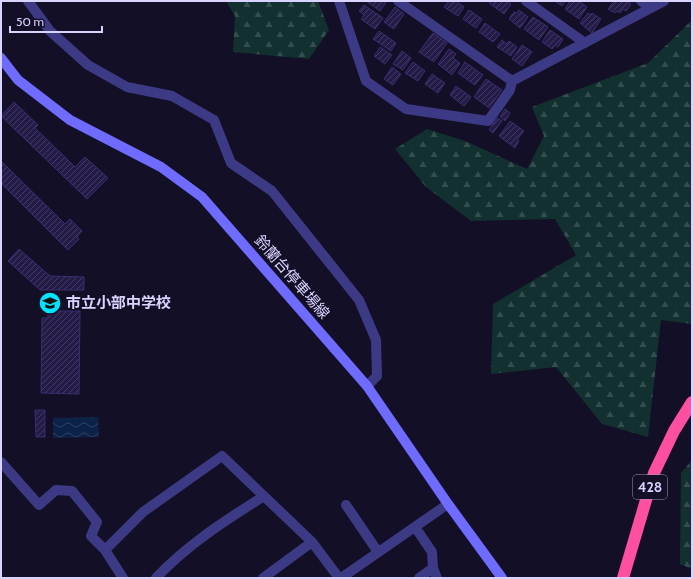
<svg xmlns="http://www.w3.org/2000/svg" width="693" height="579" viewBox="0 0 693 579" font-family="Cabin,'Noto Sans JP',sans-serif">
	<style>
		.forest { fill: url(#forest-firs) }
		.water { fill: url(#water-waves) }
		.building { fill: url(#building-hatch); stroke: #3b2d73 }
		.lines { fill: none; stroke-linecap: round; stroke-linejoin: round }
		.street { stroke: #3d3a85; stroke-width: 10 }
		.secondary { stroke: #6f6bff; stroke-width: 10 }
		.highway { stroke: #ff4fa3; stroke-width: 12 }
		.labels { text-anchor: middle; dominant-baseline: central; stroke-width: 3; stroke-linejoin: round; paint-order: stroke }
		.shield { fill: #130f26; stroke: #9e99be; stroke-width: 1 }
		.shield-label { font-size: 14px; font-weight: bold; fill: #d9d4ff }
		.street-label { font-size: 15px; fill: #d9d4ff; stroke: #130f26 }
		.poi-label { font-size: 15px; font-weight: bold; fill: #d9d4ff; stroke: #130f26; text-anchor: start }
	</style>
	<defs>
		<pattern id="forest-firs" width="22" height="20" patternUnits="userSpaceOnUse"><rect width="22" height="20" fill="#12302f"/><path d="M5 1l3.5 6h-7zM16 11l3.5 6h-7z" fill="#344d4e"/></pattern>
		<pattern id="water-waves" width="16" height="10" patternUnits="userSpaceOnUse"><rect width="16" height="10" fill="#0c2248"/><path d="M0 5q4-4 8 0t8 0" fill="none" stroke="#2f4163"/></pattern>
		<pattern id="building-hatch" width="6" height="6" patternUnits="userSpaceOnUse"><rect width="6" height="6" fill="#241b47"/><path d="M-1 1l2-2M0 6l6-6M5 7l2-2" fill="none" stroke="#433b63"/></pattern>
	</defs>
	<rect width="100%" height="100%" fill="#130f26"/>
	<path class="forest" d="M226,1H318L329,30L309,59L233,52L235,16Z
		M692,20V324L661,320L648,437L602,424L556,367L491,374L493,304L576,255L555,219L471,221L426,187L395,149L427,129L465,141L527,169L544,136L532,107L648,63Z
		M692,460V569L680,564L681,473Z"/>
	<path class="water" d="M98,417L99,437L53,438V418Z"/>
	<path class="building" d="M366,1H387L380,11Z
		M449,1H456L464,7L458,16L444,7Z
		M491,1H508L511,4L504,14L489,3Z
		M555,1H566L562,6Z
		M570,1H579L587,7L579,19L565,9Z
		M614,1H627L631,4L626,11L623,9L620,13L617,11L615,13L608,9Z
		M364,5L383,18L375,29L361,19L364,15L359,11Z
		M395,7L404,14L394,29L384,22Z
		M469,10L482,19L476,28L463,19Z
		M519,10L528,17L520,28L509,19L514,12L517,13Z
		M588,13L591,15L592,13L601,19L592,33L580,23Z
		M533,17L548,27L539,40L524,29Z
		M485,23L500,34L493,42L479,32Z
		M550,30L563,39L558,47L555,45L552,49L542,42Z
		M379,31L396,43L391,51L373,39Z
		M433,33L447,43L434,62L419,52Z
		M502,40L507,44L509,41L517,47L511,56L497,47Z
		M522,45L532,52L522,66L512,59Z
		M380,47L392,55L385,64L374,56Z
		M449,49L456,54L453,58L460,63L452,75L438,64Z
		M402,51L411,58L403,70L393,64Z
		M413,62L425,71L418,81L405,73Z
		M465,62L483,75L475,85L458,73Z
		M392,67L401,74L393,85L384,79Z
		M432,74L445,83L438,93L425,84Z
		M486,79L502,90L489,108L474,97Z
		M456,86L471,97L464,106L450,95Z
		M14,102L38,125L35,128L75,167L85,157L108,178L87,199L1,116Z
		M505,109L510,113L505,121L500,117Z
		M497,118L502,121L493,133L489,130Z
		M510,121L524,131L517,140L519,141L515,148L499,136Z
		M1,161L65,224L70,219L82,231L77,237L79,239L68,250L1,183Z
		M19,249L50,276L84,277V290H40L8,261Z
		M48,311H80L79,394L41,393L42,318H48Z
		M35,410H45V437H36Z"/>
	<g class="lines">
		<path class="street" d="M28,1L50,31L88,65L127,87L172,96L214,120L231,163L272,191L359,300L376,340L377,376L367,386
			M339,1L366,81L406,109L488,121L510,90L512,81L664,1
			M398,1L512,81
			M526,1L585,43
			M641,1L651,8
			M1,462L39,505L56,490L72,491L97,522L91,536L105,550L123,578
			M346,505L378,552
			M415,527L432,552L433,568L437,578
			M105,550L143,512L222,456L312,542L339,578
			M156,578C188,544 226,520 264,496
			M263,578L312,542
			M341,578L448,504
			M419,578L433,568"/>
		<path class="secondary" d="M1,58L18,80L70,120L161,167L202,197L367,386L448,504L502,578"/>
		<path class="highway" d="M623,578L654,473L674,431L692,402"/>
	</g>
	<defs>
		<g id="school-disc" transform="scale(1.15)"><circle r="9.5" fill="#00e5ff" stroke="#130f26"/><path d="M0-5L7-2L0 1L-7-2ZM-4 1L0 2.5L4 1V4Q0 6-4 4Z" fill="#111"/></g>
	</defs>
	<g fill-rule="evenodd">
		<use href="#school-disc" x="50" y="303"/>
	</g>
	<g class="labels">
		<rect class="shield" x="633" y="475" width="34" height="24" rx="3"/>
		<g class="shield-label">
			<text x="650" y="487">428</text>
		</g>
		<g class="street-label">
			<text transform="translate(292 277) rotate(49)">鈴蘭台停車場線</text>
		</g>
		<g class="poi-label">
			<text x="66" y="303">市立小部中学校</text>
		</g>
	</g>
	<rect width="693" height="579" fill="none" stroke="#d9d4ff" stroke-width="4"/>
	<path d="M10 26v6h92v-6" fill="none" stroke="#d9d4ff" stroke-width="2"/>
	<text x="16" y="26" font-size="12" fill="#d9d4ff" stroke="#130f26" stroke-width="3" paint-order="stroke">50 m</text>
</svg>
